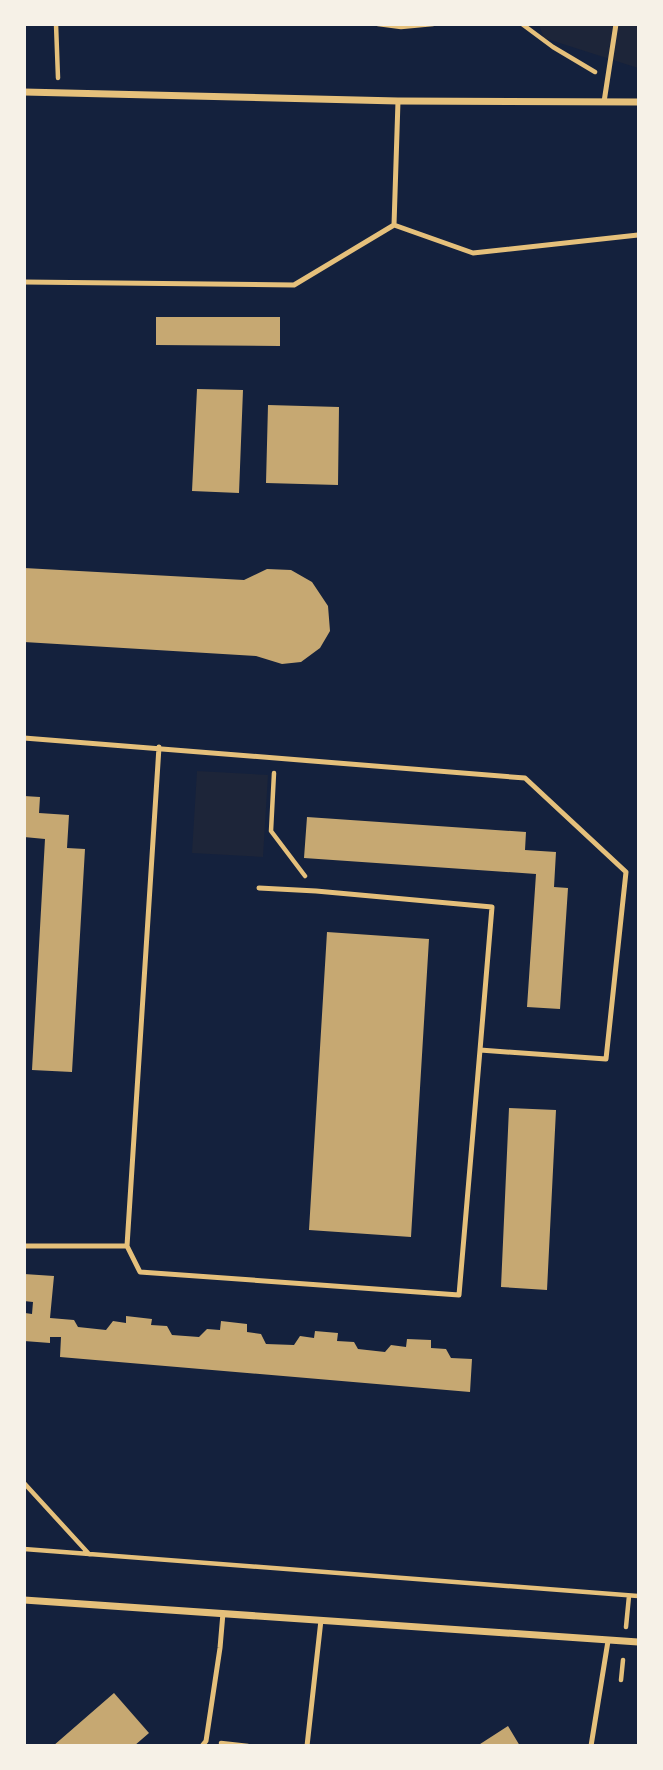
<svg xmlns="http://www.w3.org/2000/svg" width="663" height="1770" viewBox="0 0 663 1770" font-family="Helvetica,sans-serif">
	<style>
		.green { fill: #1d2539 }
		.building { fill: #c6a872 }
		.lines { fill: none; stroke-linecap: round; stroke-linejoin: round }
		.path { stroke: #e5c07b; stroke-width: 4.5 }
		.service { stroke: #e5c07b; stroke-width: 5 }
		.minor { stroke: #e5c07b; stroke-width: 7 }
	</style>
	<rect width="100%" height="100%" fill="#14213d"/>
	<path class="green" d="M539,25H638V68L544,38Z
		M197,771L268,775L263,857L192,853Z"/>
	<path class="building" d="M156,317H280V346L156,345Z
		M197,389L243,390L239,493L192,491Z
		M268,405L339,407L338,485L266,483Z
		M24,568L244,580L267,569L291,570L312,582L328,606L330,631L320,648L301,662L282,664L256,656L24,642Z
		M24,796L40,797L39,813L69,815L67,848L85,849L72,1072L32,1070L45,839L24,837Z
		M307,817L526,832L525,850L556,852L554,887L568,888L560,1009L527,1007L536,874L304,858Z
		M327,932L429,939L411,1237L309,1230Z
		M509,1108L556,1110L547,1290L501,1287Z
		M24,1274L54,1276L50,1318L74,1320L78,1327L106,1330L113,1321L126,1323V1316L152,1319L151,1325L167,1326L172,1335L199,1337L207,1329L220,1330L221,1321L247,1324V1332L261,1334L266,1344L294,1345L300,1336L314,1338L315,1331L338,1333L337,1341L354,1342L358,1349L385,1352L391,1345L406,1347L407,1339L431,1340V1348L446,1349L451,1358L472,1359L470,1392L60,1357L61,1337H50V1343L24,1341L25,1313L32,1314L33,1302L24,1301Z
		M114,1693L149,1733L134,1746H53Z
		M508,1726L520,1746H477Z"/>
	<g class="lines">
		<path class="path" d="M56,24L58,78
			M378,24L401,27L433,24
			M522,24L553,47L595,72
			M274,773L271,831L305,876
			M24,1483L89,1554
			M24,1549L638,1596
			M626,1627L629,1596
			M621,1680L623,1660
			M221,1743L248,1746"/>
		<path class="service" d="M604,102L616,24
			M394,225L473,253L638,235
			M24,282L294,285L394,225L398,101
			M24,738L525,778L626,872L606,1059L480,1050L459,1295L140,1272L127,1246H24
			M259,888L316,891L492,907L480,1050
			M127,1246L159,747
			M202,1746L206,1741L220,1648L223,1613
			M307,1746L321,1620
			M591,1746L608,1641"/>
		<path class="minor" d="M24,92L398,101L638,102
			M24,1600L638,1642"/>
	</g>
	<rect width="663" height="1770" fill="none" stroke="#f6f1e7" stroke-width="52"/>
</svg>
